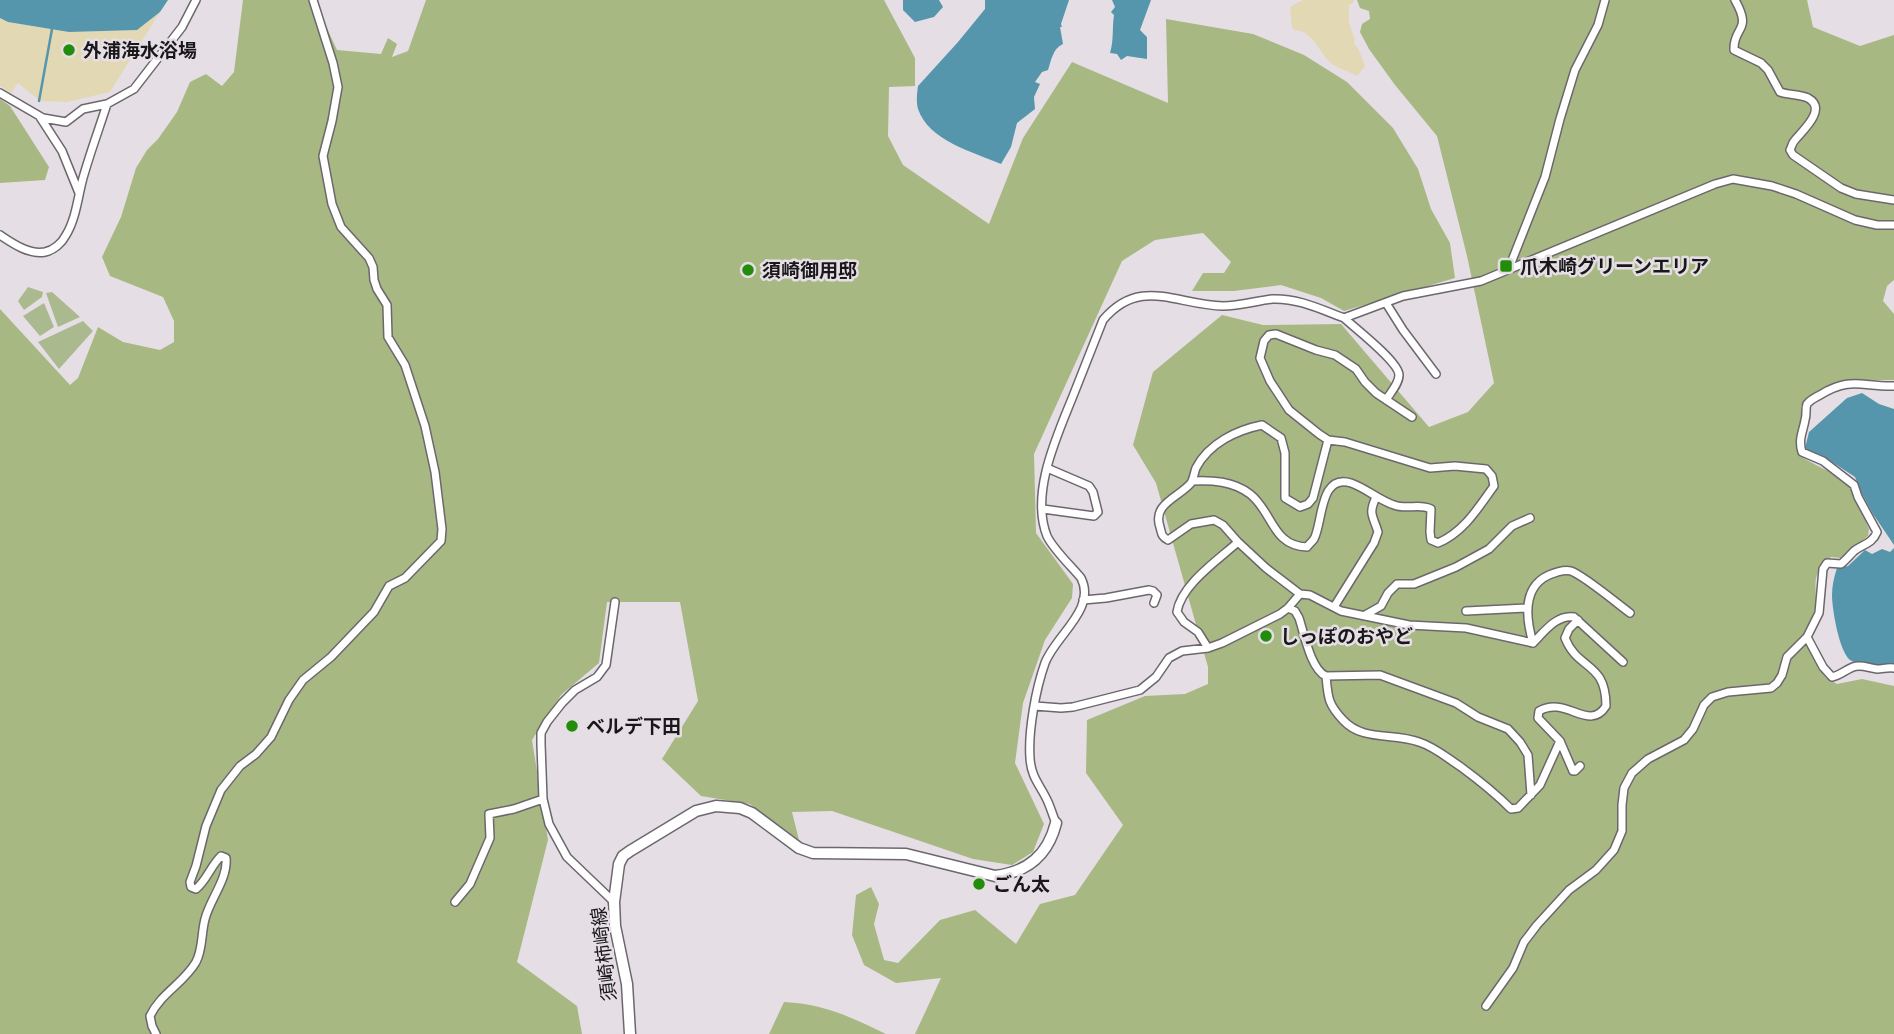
<svg xmlns="http://www.w3.org/2000/svg" width="1894" height="1034" viewBox="0 0 1894 1034" font-family="'Roboto Condensed','Noto Sans JP',sans-serif">
	<style>
		.green { fill: #abb98f }
		.forest { fill: #a7b883 }
		.sand { fill: #e2d8b3 }
		.water { fill: #5696ad }
		.lines { fill: none; stroke-linecap: round; stroke-linejoin: round }
		.stream { stroke: #5696ad; stroke-width: 2.5 }
		.street-casing { stroke: #6c676d; stroke-width: 10 }
		.secondary-casing { stroke: #6c676d; stroke-width: 13 }
		.street { stroke: #fff; stroke-width: 7 }
		.secondary { stroke: #fff; stroke-width: 10 }
		.poi-dot { fill: #238c0a; stroke: #e5dfe5; stroke-width: 2.5 }
		.labels { text-anchor: middle; dominant-baseline: central; stroke-width: 5; stroke-linejoin: round; paint-order: stroke }
		.poi-label { font-size: 19px; font-weight: bold; fill: #191719; stroke: #e5dfe5; text-anchor: start }
		.street-label { font-size: 19px; fill: #191719; stroke: #e5dfe5 }
	</style>
	<rect width="100%" height="100%" fill="#e5dfe5"/>
	<path class="green" d="M28,287L43,292L42,297L24,310L18,301Z
		M52,292L80,317L58,327L46,293Z
		M44,303L54,327L40,336L23,316Z
		M83,321L93,331L59,369L38,342Z"/>
	<path class="forest" d="M243,0H314L337,50L381,54L388,38L397,44L392,57L408,51L426,0H884L915,58V86L889,87L888,136L903,165L989,224L1023,138L1072,62L1168,103L1166,19L1253,34L1304,55L1347,82L1393,128L1418,169L1431,209L1450,243L1455,278L1344,311L1321,298L1281,285L1234,291H1192L1203,273H1224L1231,262L1203,233L1155,240L1122,261L1034,454L1036,533L1073,584L1072,598L1045,640L1023,703L1015,763L1044,824L1033,852L1012,865L973,859L832,811L792,812L799,840L750,804L701,796L662,759L698,701L680,602H607L599,663L561,695L532,740L548,840L517,962L577,1006L582,1034H0V309L70,385L78,378L98,327L123,342L160,350L174,342V321L163,297L110,276L102,257L121,217L136,168L147,150L158,139L177,112L190,82L206,74L222,86L234,72Z
		M1357,0H1807L1813,27L1860,46L1894,35V280L1887,286L1883,301L1894,314V380C1861,380 1824,377 1801,406C1801,410 1802,417 1801,422C1799,432 1794,443 1799,454C1802,460 1836,473 1845,481C1853,488 1864,518 1869,529L1868,536L1841,558L1831,557C1809,575 1818,585 1815,608C1813,619 1807,630 1804,641L1825,677L1837,684L1862,679L1894,686V1034H915L941,978L896,983L864,965L852,935L856,895L871,887L879,904L874,924L884,960L898,963L940,920L975,910L1016,944L1040,904L1075,895L1123,825L1086,773L1087,720L1145,696L1185,694L1208,684V667L1156,483L1133,445L1153,372L1222,315L1263,325L1341,324L1429,427L1468,412L1494,383L1467,256L1437,136L1395,85L1369,49L1360,32L1362,24L1370,19L1369,11L1360,8Z
		M0,99L10,106L49,167L45,180L0,183Z
		M784,1002C825,1004 850,1017 886,1034H769Z"/>
	<path class="sand" d="M1303,0H1354V2L1349,5V22L1355,40L1354,43L1359,50L1365,66L1357,76C1349,71 1338,69 1331,63C1318,52 1314,31 1294,30L1292,28L1290,7Z
		M160,12L110,92L67,102L40,101L18,83L11,93L0,86V18L8,22L69,32L136,30Z"/>
	<path class="water" d="M0,0H168L160,12L137,30L69,32L8,22L0,18Z
		M903,0H939L943,7L934,17L915,22L903,10Z
		M985,0H1069L1061,24L1062,27H1060L1063,44C1053,48 1051,61 1048,70L1042,72L1035,82L1040,84L1034,97L1035,109L1017,123L1011,147L1001,164C973,152 929,141 918,109C916,102 917,93 918,86L958,42L985,9Z
		M1112,0H1151L1140,30L1147,37V59L1127,56L1121,60L1117,54L1110,53C1114,40 1112,28 1114,15L1111,12L1115,7Z
		M1862,393L1879,404L1894,409V545L1873,514L1862,494L1855,477L1823,456L1808,451L1805,448L1809,432L1847,398Z
		M1894,548V664C1883,665 1859,666 1850,660C1839,651 1832,609 1832,595C1832,586 1834,577 1837,568L1848,566L1865,550L1872,554L1882,549L1890,552Z"/>
	<g class="lines">
		<path class="stream" d="M39,101L52,29"/>
		<g class="street-casing">
			<path id="street" d="M1735,0C1753,32 1733,26 1734,50L1761,63L1768,70L1780,92C1788,95 1800,94 1808,98C1828,109 1802,131 1795,140C1792,143 1792,146 1790,150L1793,155L1841,188L1856,194L1894,200
				M0,93L43,118L66,122L83,109L107,104L134,89L182,27L196,0
				M40,117L62,151L79,193
				M0,235C12,243 29,255 45,252C54,250 62,243 66,235C76,219 78,196 83,178C90,153 99,129 107,104
				M1509,268L1545,177L1560,119L1575,70L1598,25L1605,0
				M1386,303L1403,330L1436,374
				M1344,318C1355,328 1399,362 1399,375C1399,384 1390,393 1386,400
				M1328,440L1313,498L1308,504L1300,507L1285,498V453L1281,438L1262,425C1237,430 1209,443 1196,468C1194,473 1194,478 1191,483C1178,498 1152,504 1160,527C1162,534 1161,536 1168,540L1191,524L1214,520L1223,525L1238,542L1266,568L1300,594L1310,595L1341,611L1409,625L1466,628L1533,643
				M1192,481C1212,480 1233,481 1250,494C1273,512 1272,546 1307,547C1309,544 1312,542 1314,539C1323,523 1319,473 1351,483C1366,488 1378,500 1394,505C1407,510 1419,503 1431,509L1430,532L1431,540L1438,543C1464,532 1478,508 1494,486L1492,476L1486,469L1455,466L1430,468L1345,442L1328,440L1319,434L1289,410L1270,381L1260,358L1264,341L1269,335L1276,334L1316,350L1335,355L1356,369L1365,382L1376,393L1412,417
				M1043,509L1094,516L1098,512L1093,492L1089,486L1047,468
				M1083,600L1106,598L1149,590L1153,591L1157,595L1154,603
				M1334,607L1374,543L1378,532C1373,515 1368,515 1376,497
				M1288,608L1295,611L1299,618C1304,633 1311,670 1326,676L1380,675L1456,703L1478,717L1508,729L1520,742L1528,755L1531,795
				M1466,611L1527,608
				M1365,615L1381,606L1388,593L1397,584H1414L1456,567L1489,549L1512,526L1530,518
				M1807,637L1823,667L1832,677C1841,675 1845,670 1853,667C1861,664 1868,668 1877,669C1883,669 1887,667 1894,668
				M1533,643C1526,619 1522,587 1549,575C1556,572 1564,569 1571,571C1583,575 1618,604 1630,613
				M1533,643C1544,632 1557,614 1574,617L1623,662
				M1208,648L1198,632L1184,622L1177,612C1181,585 1218,560 1238,542
				M1326,676C1328,698 1328,704 1343,720C1363,742 1393,732 1419,742C1435,747 1447,758 1461,767C1480,781 1494,792 1511,809L1518,808L1540,785L1560,741L1538,718L1539,711C1566,695 1589,733 1606,706C1606,661 1578,671 1565,638L1569,629L1578,620
				M1035,706L1061,708L1073,707L1140,690L1156,677L1169,658L1182,651L1208,648L1222,643L1280,614L1288,608L1300,594
				M1560,741L1573,771H1575L1580,766
				M1056,823C1053,816 1051,809 1048,802C1041,786 1031,778 1030,758C1028,731 1036,688 1045,663C1055,636 1097,609 1081,578C1071,566 1053,549 1047,536C1030,493 1057,436 1073,396C1083,371 1093,345 1103,320C1140,276 1176,305 1223,306C1239,306 1256,301 1272,299C1298,298 1320,309 1344,318L1403,296L1481,281L1715,184L1733,179L1772,186L1796,194L1855,220L1877,225H1894
				M455,902L470,884L490,838L489,814L514,809L543,799
				M614,902L567,857L549,824L543,799L541,744V733L547,722L562,703L575,690L597,677L606,665L615,602
				M1486,1006L1513,968L1524,942L1537,925L1569,890L1596,870L1614,850L1622,831V805L1624,788L1632,773L1648,759L1684,740L1693,729L1704,705L1712,697L1728,692L1771,688L1777,683L1782,675L1787,657L1807,637L1819,613L1823,569L1827,563L1841,564C1846,560 1850,555 1854,551C1863,544 1872,544 1877,532L1858,497L1854,485L1823,461L1802,452C1798,439 1803,432 1805,420C1807,415 1805,409 1807,404C1810,400 1816,397 1820,395C1851,376 1862,387 1894,386
				M156,1034L152,1026L150,1016C161,993 184,983 196,962C203,949 201,934 205,919C210,899 228,879 226,858L221,856C210,867 207,880 196,889L191,887L190,882L196,866L206,826L221,790L240,766L256,754L271,737L289,700L303,680L331,657L374,612L389,586L405,578L441,541L442,529L435,472L425,426L405,365L388,337L387,305L377,289L374,280L373,267L369,258L341,227L332,204L323,156L332,121L338,87L333,63L313,0"/>
		</g>
		<g class="secondary-casing">
			<path id="secondary" d="M630,1034L627,984L615,926L614,902L619,864L623,856L630,851L696,811L716,806L740,808L752,813L799,848L813,853L906,854L995,876C1028,872 1048,855 1056,823"/>
		</g>
		<use href="#street" class="street"/>
		<use href="#secondary" class="secondary"/>
	</g>
	<g class="poi-dot">
		<circle cx="69" cy="50" r="7"/>
		<rect x="1499" y="259" width="14" height="14" rx="3.5"/>
		<circle cx="748" cy="270" r="7"/>
		<circle cx="1266" cy="636" r="7"/>
		<circle cx="572" cy="726" r="7"/>
		<circle cx="979" cy="884" r="7"/>
	</g>
	<g class="labels">
		<g class="poi-label">
			<text x="83" y="50">外浦海水浴場</text>
			<text x="1520" y="266">爪木崎グリーンエリア</text>
			<text x="762" y="270">須崎御用邸</text>
			<text x="1280" y="636">しっぽのおやど</text>
			<text x="586" y="726">ベルデ下田</text>
			<text x="993" y="884">ごん太</text>
		</g>
		<g class="street-label">
			<text transform="translate(604 954) rotate(-97)">須崎柿崎線</text>
		</g>
	</g>
</svg>
